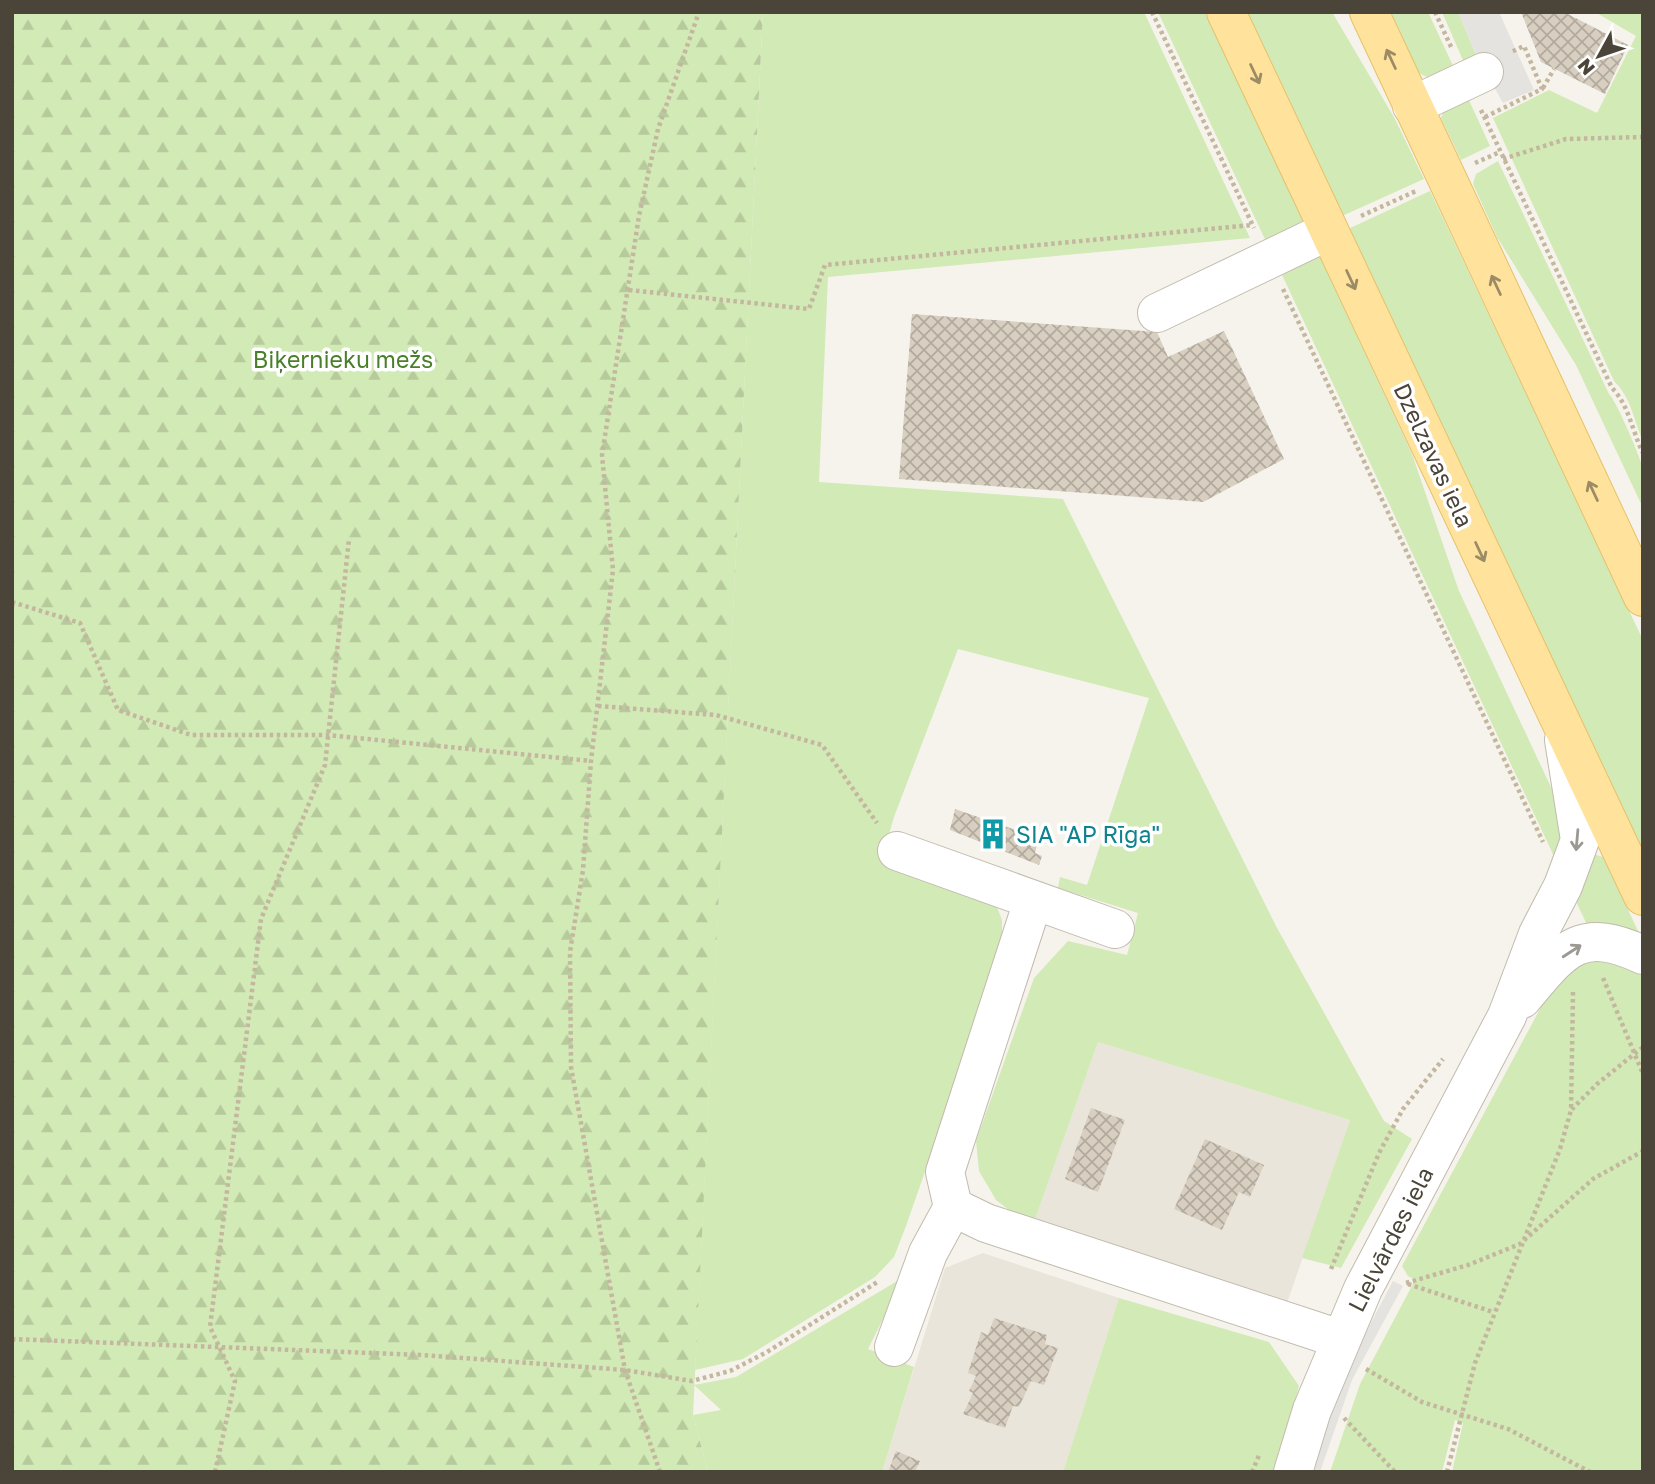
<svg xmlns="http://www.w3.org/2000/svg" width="1655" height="1484" viewBox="0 0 1655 1484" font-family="'Golos Text',sans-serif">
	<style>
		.residential { fill: #eae5da }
		.grass { fill: #d2eab5 }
		.forest { fill: url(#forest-firs) }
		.parking { fill: #e5e3e0 }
		.building { fill: url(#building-cross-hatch) }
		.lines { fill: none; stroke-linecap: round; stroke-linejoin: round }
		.minor-casing { stroke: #c2bbae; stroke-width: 40 }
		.major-casing { stroke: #e6c16a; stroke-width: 40 }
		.path { stroke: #c4b79f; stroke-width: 4.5; stroke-dasharray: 3.5 3.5; stroke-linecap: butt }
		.minor { stroke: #fff; stroke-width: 38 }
		.major { stroke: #ffe39c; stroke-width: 38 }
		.oneway { stroke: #9c8c66 }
		.oneway2 { stroke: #9c9892 }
		.labels { text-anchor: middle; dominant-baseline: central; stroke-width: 7; stroke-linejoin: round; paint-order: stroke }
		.park-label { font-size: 23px; fill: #4a7f2a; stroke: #fff }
		.street-label { font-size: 23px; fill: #4b4439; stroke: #fff }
		.culture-label { font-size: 23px; fill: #0d838f; stroke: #fff; text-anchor: start }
	</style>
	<defs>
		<pattern id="forest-firs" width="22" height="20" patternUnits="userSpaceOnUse" patternTransform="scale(1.75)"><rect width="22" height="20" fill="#d2eab5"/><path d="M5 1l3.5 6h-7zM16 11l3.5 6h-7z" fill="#b6ca9c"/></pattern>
		<pattern id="building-cross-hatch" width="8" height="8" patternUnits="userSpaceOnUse" patternTransform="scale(1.75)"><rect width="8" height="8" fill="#d8cfc1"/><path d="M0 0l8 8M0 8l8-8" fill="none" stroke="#b1aa9e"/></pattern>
	</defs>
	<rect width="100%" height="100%" fill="#f6f3ec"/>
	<path class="residential" d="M1098,1042L1350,1120L1284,1312L1032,1228Z
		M983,1253L1119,1298L1063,1472H882L945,1268Z"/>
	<path class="grass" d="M763,12H1144L1250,238L828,277L819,482L1063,499L1276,926L1384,1121L1412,1139L1341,1268L1302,1258L1350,1120L1098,1042L1032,1228L996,1200L979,1171L976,1141L1034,978L1068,941L1127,955L1138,913L1058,888L1060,877L1087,885L1149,698L958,649L894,817L883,855L995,902L1002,920V951L906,1226L894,1257L875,1277L743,1359L695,1370Z
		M1158,12H1205L1308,231L1270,250Z
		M1246,12H1332L1395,119L1424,179L1342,216Z
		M1391,12H1428L1455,70L1431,79L1419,73Z
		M1442,12H1458L1477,57L1465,65Z
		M1595,12H1643V441C1633,419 1632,399 1614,381L1493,118L1549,90L1597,113L1636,36Z
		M1468,98L1490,146L1461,160L1441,118L1445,108Z
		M1498,161L1609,394C1616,400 1641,458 1643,469C1644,482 1643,496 1643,508L1576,365L1497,237L1473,184L1476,174Z
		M1430,191L1643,640V855L1348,229Z
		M1314,244L1412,454L1459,591L1557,800L1564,824L1558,865L1276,262Z
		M1593,854L1603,857L1640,935L1588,927L1574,897Z
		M1586,957L1617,959L1643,973V1472H1452L1463,1423L1455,1420L1442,1472H1330L1360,1384L1415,1280L1408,1276L1402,1266L1548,994Z
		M904,1277L868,1349L914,1367L882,1472H708L693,1415L721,1410L694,1385L736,1377Z
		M1119,1298L1269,1342L1299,1386L1275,1472H1063Z"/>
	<path class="forest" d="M12,12H763L693,1415L708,1472H12Z"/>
	<path class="parking" d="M1458,12H1499L1534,90L1503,103L1477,57Z
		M1393,1281L1403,1286L1352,1380L1320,1472H1309L1345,1372Z"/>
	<path class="building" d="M1521,12H1564L1628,45L1605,94L1541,62Z
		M912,314L1157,332L1168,357L1224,331L1284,459L1203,502L899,479Z
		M955,809L1039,838L1035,853L1042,856L1039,865L950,830Z
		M1091,1108L1125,1120L1098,1192L1065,1179Z
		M1205,1139L1264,1165L1250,1197L1239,1192L1222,1230L1174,1209Z
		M994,1318L1047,1335L1045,1344L1058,1348L1044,1385L1031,1381L1019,1407L1013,1406L1005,1428L963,1414L973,1393L969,1391L976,1376L968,1373L981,1332L988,1335Z
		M896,1451L920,1461L915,1472H888Z"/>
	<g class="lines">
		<g class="minor-casing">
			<path id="minor" d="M1412,106L1484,72
				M1157,313L1328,231
				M897,851L1115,929
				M1033,901L945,1172L953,1207L986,1223L1340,1339
				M1522,999C1563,950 1579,925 1643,955
				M894,1347L928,1253L953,1207
				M1293,1472L1312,1410L1363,1289L1507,1016L1538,934L1563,886L1580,840L1564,740"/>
		</g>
		<g class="major-casing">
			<path id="major" d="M1226,12L1643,896
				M1369,12L1643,597"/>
		</g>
		<path class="path" d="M1152,12L1254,228
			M1435,12L1452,49
			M1543,88L1554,69
			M1481,110L1612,388C1629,405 1632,431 1643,453
			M1485,117L1542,89L1524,46L1511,52
			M1503,159L1566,139L1643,137
			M1475,163L1500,152
			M1361,216L1416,191
			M1283,289L1543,842
			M629,290L809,309L825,265L1252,225
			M12,602L80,623L118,710L191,735H327L591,761
			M598,706L716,715L822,745L877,823
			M1603,978L1643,1074
			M1573,992L1571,1110L1597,1084L1643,1047
			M1331,1269L1379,1153L1403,1109L1443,1059
			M1406,1283L1468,1265L1520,1244L1593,1179L1643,1151
			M1408,1284L1493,1312
			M12,1339L422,1355L625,1370L692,1381L730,1371L767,1352L879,1281
			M1366,1369L1422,1402L1508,1429L1590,1472
			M1344,1418L1395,1472
			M215,1472L235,1381L210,1327L261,919L325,765L349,539
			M660,1472L625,1370L571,1067L570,952L583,870L591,761L613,570L602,455L639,216L658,129L699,12
			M1252,1472L1260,1453
			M1447,1472L1475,1363L1560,1149L1571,1110"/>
		<use href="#minor" class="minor"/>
		<use href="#major" class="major"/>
	</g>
	<defs><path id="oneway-shaft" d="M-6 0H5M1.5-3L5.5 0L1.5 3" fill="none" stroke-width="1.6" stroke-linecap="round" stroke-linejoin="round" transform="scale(1.75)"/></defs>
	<g class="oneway">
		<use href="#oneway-shaft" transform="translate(1391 59) rotate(-115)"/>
		<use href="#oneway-shaft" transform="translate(1255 74) rotate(65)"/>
		<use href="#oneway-shaft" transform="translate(1351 280) rotate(65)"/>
		<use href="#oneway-shaft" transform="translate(1496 285) rotate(-115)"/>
		<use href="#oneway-shaft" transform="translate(1593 491) rotate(-115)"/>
		<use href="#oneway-shaft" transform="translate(1480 552) rotate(65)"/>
	</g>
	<g class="oneway2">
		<use href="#oneway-shaft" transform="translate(1577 840) rotate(95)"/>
		<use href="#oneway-shaft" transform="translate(1572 951) rotate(-33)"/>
	</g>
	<defs>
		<g id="building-bare" transform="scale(2.415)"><path d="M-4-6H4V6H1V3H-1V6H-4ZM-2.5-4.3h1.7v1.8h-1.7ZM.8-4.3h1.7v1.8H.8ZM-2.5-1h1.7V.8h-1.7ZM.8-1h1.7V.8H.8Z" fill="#0f9aa8" stroke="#fff" stroke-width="2.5" paint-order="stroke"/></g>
	</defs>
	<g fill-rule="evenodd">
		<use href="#building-bare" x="993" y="834"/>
	</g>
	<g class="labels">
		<g class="park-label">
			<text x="343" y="359">Biķernieku mežs</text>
		</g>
		<g class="street-label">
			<text transform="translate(1434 455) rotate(65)">Dzelzavas iela</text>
			<text transform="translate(1390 1239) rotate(-63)">Lielvārdes iela</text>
		</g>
		<g class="culture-label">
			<text x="1016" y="834">SIA "AP Rīga"</text>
		</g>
	</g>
	<rect width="1655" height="1484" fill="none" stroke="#4b4439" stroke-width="28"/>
	<g transform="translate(1599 56) rotate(230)" stroke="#ffffff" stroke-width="5" paint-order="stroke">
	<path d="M0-5L12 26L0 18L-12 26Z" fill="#4b4439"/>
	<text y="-10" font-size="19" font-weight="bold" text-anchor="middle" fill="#4b4439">N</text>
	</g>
</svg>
